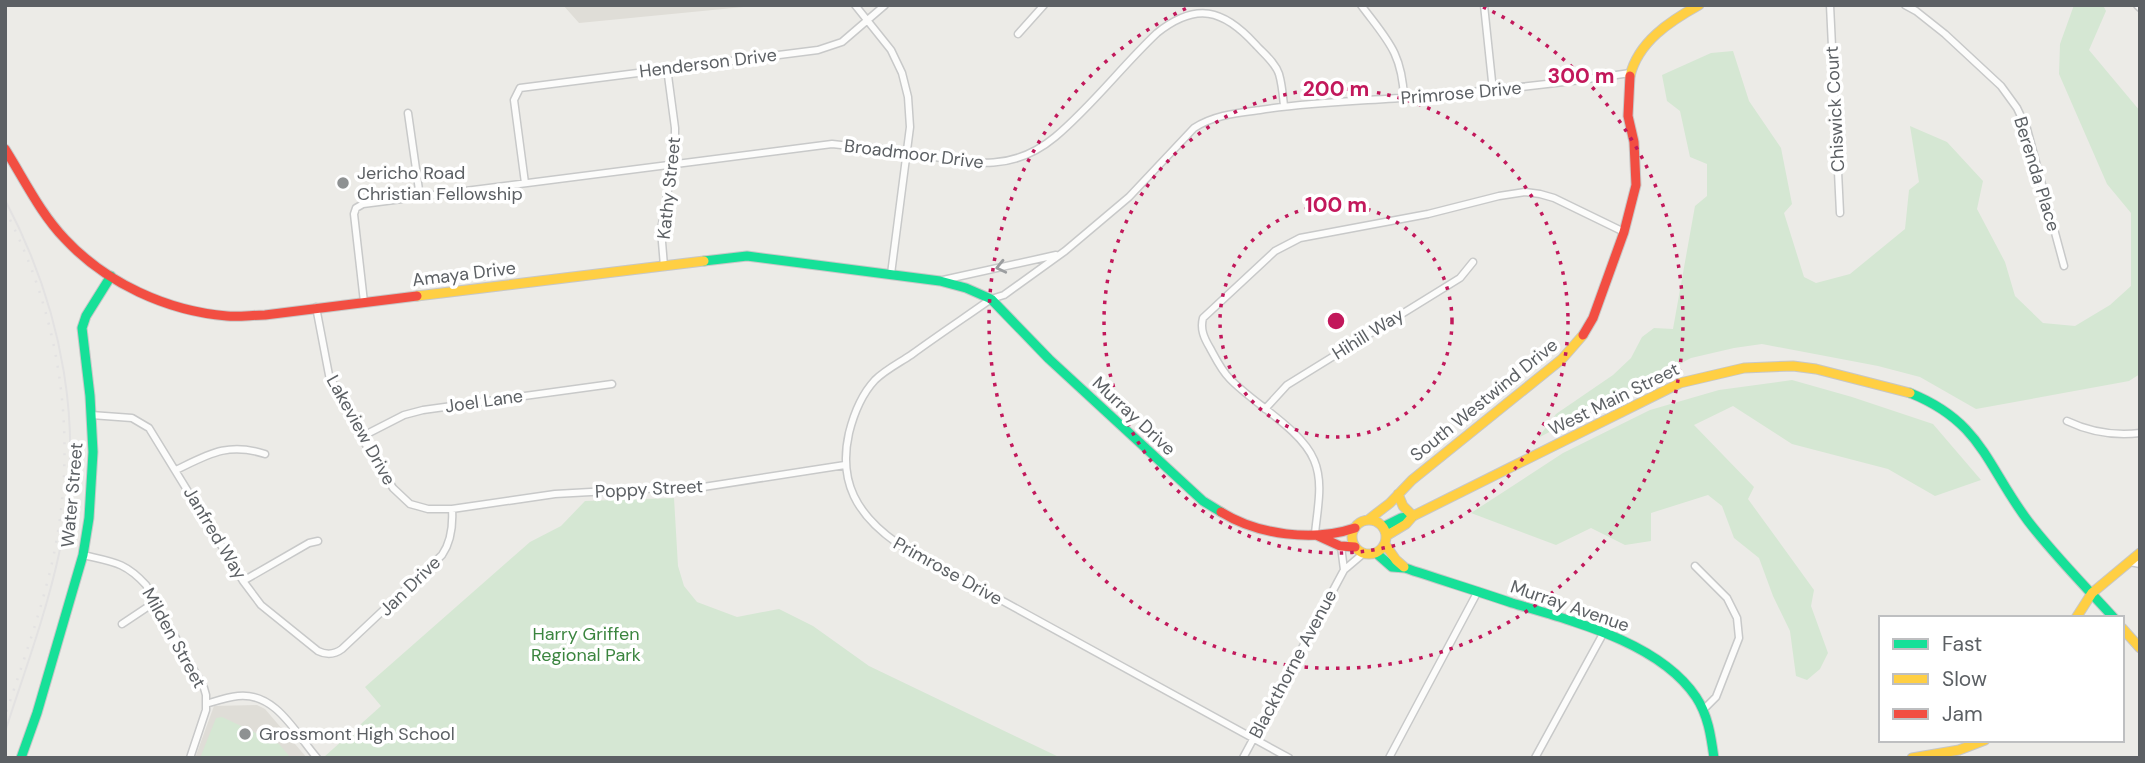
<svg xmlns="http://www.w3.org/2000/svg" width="2145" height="763" viewBox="0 0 2145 763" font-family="'DM Sans',sans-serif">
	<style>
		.education { fill: #dfddd7 }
		.green { fill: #d5e7d3 }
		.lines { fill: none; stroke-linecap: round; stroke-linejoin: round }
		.street-casing { stroke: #c8c9c9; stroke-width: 9 }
		.fast-casing { stroke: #c7c7c7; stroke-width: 11 }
		.slow-casing { stroke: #c7c7c7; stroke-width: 11 }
		.jam-casing { stroke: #c7c7c7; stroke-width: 11 }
		.street { stroke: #fcfcfb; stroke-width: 6 }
		.fast { stroke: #16e098; stroke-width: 9 }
		.slow { stroke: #ffcf43; stroke-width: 9 }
		.jam { stroke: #f24e42; stroke-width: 9 }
		.tram { stroke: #e3e2e2; stroke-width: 2 }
		.rail { stroke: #e3e2e2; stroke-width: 2.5; stroke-dasharray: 2 9; stroke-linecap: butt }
		.oneway { stroke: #9c9ea0 }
		.ring { fill: none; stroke: #c2185b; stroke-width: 3.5; stroke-dasharray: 3.5 7 }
		.poi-dot { fill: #8e9192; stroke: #fff; stroke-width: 2.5 }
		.labels { text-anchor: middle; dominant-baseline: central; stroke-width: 7; stroke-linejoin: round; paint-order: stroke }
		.street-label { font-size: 18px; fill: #5c6064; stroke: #fff }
		.poi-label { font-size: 18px; fill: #5c6064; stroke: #fff; text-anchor: start }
		.park-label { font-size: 18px; fill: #3b853f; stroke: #fff }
		.centre { fill: #c2185b; stroke: #fff; stroke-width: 3.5 }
		.ring-label { font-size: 21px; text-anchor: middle; font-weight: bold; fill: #c2185b; stroke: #fff; stroke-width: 7; stroke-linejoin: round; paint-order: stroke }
	</style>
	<rect width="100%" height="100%" fill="#ecebe7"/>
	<path class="education" d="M563,5H764L579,23Z
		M257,705L265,709L307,758H195L214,706Z"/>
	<path class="green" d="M2074,5H2103L2106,11L2089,50L2140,111V374L2129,381L1976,409L1920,377L1878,366L1762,344L1734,348L1691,358L1538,438L1556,414L1613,375L1631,358L1642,337L1654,328L1673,329L1695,206L1707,196V164L1690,157L1680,111L1667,101L1662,75L1711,53L1733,51L1749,101L1781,148L1792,204L1784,213L1804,277L1816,283L1850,274L1905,229L1909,190L1919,182L1910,126L1947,142L1983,181L1977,209L2005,262L2015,296L2043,323L2075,326L2110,305L2131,286V213L2107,184L2059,74L2060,44Z
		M1792,380L1852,397L1933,424L1981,480L1935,496L1888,469L1792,444L1733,406L1694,425L1754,487L1748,499L1814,590L1811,606L1828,653L1820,669L1807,680L1796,676L1790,631L1773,596L1759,558L1734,538L1722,506L1708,495L1651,513V541L1625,545L1591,528L1556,545L1471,513L1563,453L1650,410L1719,390Z
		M674,498L678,566L684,586L697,602L737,617L779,609L813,626L869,666L1061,758L324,757L381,706L365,687L530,542L561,526L585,501Z
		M222,717L279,744L291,758H200L216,718Z"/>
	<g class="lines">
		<g class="street-casing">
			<path id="street" d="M855,5L891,50L902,73L908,97L910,127L891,274
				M1361,5C1387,40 1402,52 1404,98
				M1484,5L1493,91
				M1830,5L1840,213
				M1905,5L1916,11L1945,34L2001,86L2017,108L2027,129L2064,266
				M2137,5L2140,8
				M1018,34L1044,5
				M408,113L420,197
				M525,183L514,100L520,88L818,50L842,42L885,5
				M664,266L661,230L675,150V128L667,68
				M943,280L1056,255
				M364,302L354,214L356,208L363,204L832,144C857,147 882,149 907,152C962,161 1007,177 1055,137C1092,106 1122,66 1157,33C1196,2 1223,9 1255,44C1263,53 1275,62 1279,74C1282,84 1283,96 1284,106
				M316,307L329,375L361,437L393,488L410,504L428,509H452L555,494L680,487L697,488L845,465
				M1265,409L1287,385L1460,278L1473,262
				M91,415L132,418L149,428L243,581L261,605L318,651C326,655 334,655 342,649L442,555C451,542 453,525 452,509
				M2067,421C2090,432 2114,436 2140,433
				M361,437L404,415L423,410L612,384
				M176,470C209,454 228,442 265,454
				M1315,534C1317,510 1324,483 1314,460C1301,429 1254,404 1230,379C1221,370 1216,359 1210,348C1204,338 1200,329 1203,318L1275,251L1300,238L1428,214L1499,196L1525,192L1540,194L1554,198L1624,232
				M1341,546L1344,570L1364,553
				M83,555C113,562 125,562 146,585L204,688L206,695V710L190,758
				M2130,562L2140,564
				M1695,566L1727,598L1737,618L1739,638L1716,697L1704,709
				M243,581L309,543L318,541
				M122,624L155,602
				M206,704C216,701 227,697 238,696C276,692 296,734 317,758
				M1243,758L1344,570
				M1289,758L897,543C857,515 838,482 849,433C854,413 861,395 875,380C885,370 899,363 911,355C937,336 964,318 991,299L1004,295L1065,251L1129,197L1194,128C1214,115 1237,113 1260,110C1311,102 1363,101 1414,97C1487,91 1558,84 1630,73
				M1389,758L1478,591
				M1535,758L1604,632"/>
		</g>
		<g class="fast-casing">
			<path id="fast" d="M704,261L747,256L940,281L966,288L991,299L1049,359L1203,501L1221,512
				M1910,393C1982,422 1986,465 2028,521C2054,555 2085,586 2114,618
				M1383,527L1401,518L1413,516
				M1376,553L1392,567L1405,568C1441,580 1477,591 1512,603C1572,621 1659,642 1696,697C1708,715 1711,736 1714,758
				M21,758L37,713L83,555L89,518L93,452L90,396L82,328L86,316L111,276"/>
		</g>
		<g class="slow-casing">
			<path id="slow" d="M1630,76C1638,42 1670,21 1699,5
				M417,296L704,261
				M1398,494L1403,506L1413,516
				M1368,520L1390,503L1412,480L1562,359L1583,335
				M1352 537a17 17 0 1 1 34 0a17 17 0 1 1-34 0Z
				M1386,536L1406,524L1413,516L1680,383L1744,368L1793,366L1816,369L1910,393
				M1385,544L1396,560L1404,567
				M2076,618L2092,593L2140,553
				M2122,628L2140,648
				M1912,758L1959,750L1985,740"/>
		</g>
		<g class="jam-casing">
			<path id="jam" d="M5,149C24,179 40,213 65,239C106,283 167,311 227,316C240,317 252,315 265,315L417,296
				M1583,335L1593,318L1624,232L1636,185L1634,142L1628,116L1630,76
				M1221,512C1258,535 1313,542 1355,528
				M1316,535L1340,546L1355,547"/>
		</g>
		<use href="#street" class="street"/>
		<use href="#fast" class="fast"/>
		<use href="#slow" class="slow"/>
		<use href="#jam" class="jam"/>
		<path class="tram" d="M5,200C63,309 86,432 59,554C46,614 24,673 5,732"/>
		<path class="rail" d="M5,210C62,319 79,442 52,563C40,615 22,665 5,716"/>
	</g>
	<defs><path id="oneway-chevron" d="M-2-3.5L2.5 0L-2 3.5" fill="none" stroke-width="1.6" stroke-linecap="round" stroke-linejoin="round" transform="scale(1.75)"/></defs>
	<use class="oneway" href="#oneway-chevron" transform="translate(1001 267) rotate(167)"/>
	<g class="ring">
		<circle cx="1336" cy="321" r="116"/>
		<circle cx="1336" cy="321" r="232"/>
		<path d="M1483 7A347 347 0 1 1 1189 7"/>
	</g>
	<g class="poi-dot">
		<circle cx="343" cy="183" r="7"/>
		<circle cx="245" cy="734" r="7"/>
	</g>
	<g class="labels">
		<g class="street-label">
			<text transform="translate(708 63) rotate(-7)">Henderson Drive</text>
			<text transform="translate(1461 93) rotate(-5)">Primrose Drive</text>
			<text transform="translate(1835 109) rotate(-93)">Chiswick Court</text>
			<text transform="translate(914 154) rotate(7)">Broadmoor Drive</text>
			<text transform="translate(2037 174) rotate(73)">Berenda Place</text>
			<text transform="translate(669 188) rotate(-84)">Kathy Street</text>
			<text transform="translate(464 274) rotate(-7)">Amaya Drive</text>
			<text transform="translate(1368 334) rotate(-32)">Hihill Way</text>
			<text transform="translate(1614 399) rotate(-26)">West Main Street</text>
			<text transform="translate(1484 400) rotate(-39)">South Westwind Drive</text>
			<text transform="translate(484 401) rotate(-8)">Joel Lane</text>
			<text transform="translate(1134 416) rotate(43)">Murray Drive</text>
			<text transform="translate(361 430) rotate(61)">Lakeview Drive</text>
			<text transform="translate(649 489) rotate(-3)">Poppy Street</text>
			<text transform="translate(72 495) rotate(-85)">Water Street</text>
			<text transform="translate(215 533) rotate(59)">Janfred Way</text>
			<text transform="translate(948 571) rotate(29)">Primrose Drive</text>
			<text transform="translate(410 586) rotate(-44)">Jan Drive</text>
			<text transform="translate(1570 606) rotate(19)">Murray Avenue</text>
			<text transform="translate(174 638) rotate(61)">Milden Street</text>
			<text transform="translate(1293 664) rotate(-62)">Blackthorne Avenue</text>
		</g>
		<g class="poi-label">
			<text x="357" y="173">Jericho Road<tspan x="357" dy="21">Christian Fellowship</tspan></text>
			<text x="259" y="734">Grossmont High School</text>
		</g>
		<g class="park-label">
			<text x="586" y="634">Harry Griffen<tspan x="586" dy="21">Regional Park</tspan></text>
		</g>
	</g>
	<circle cx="1336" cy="321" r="10" class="centre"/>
	<g class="ring-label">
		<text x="1581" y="83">300 m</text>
		<text x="1336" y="96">200 m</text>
		<text x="1336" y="212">100 m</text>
	</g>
	<rect width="2145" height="763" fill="none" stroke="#5c6064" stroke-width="14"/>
	<rect x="1879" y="616" width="245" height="126" fill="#ffffff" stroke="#bebfc1" stroke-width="2"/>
	<rect x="1893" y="639" width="35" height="10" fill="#16e098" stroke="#bebfc1" stroke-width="2"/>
	<text x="1942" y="651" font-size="21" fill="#5c6064">Fast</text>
	<rect x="1893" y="674" width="35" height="10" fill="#ffcf43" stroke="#bebfc1" stroke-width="2"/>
	<text x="1942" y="686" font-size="21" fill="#5c6064">Slow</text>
	<rect x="1893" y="709" width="35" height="10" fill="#f24e42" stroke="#bebfc1" stroke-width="2"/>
	<text x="1942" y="721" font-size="21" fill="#5c6064">Jam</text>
</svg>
